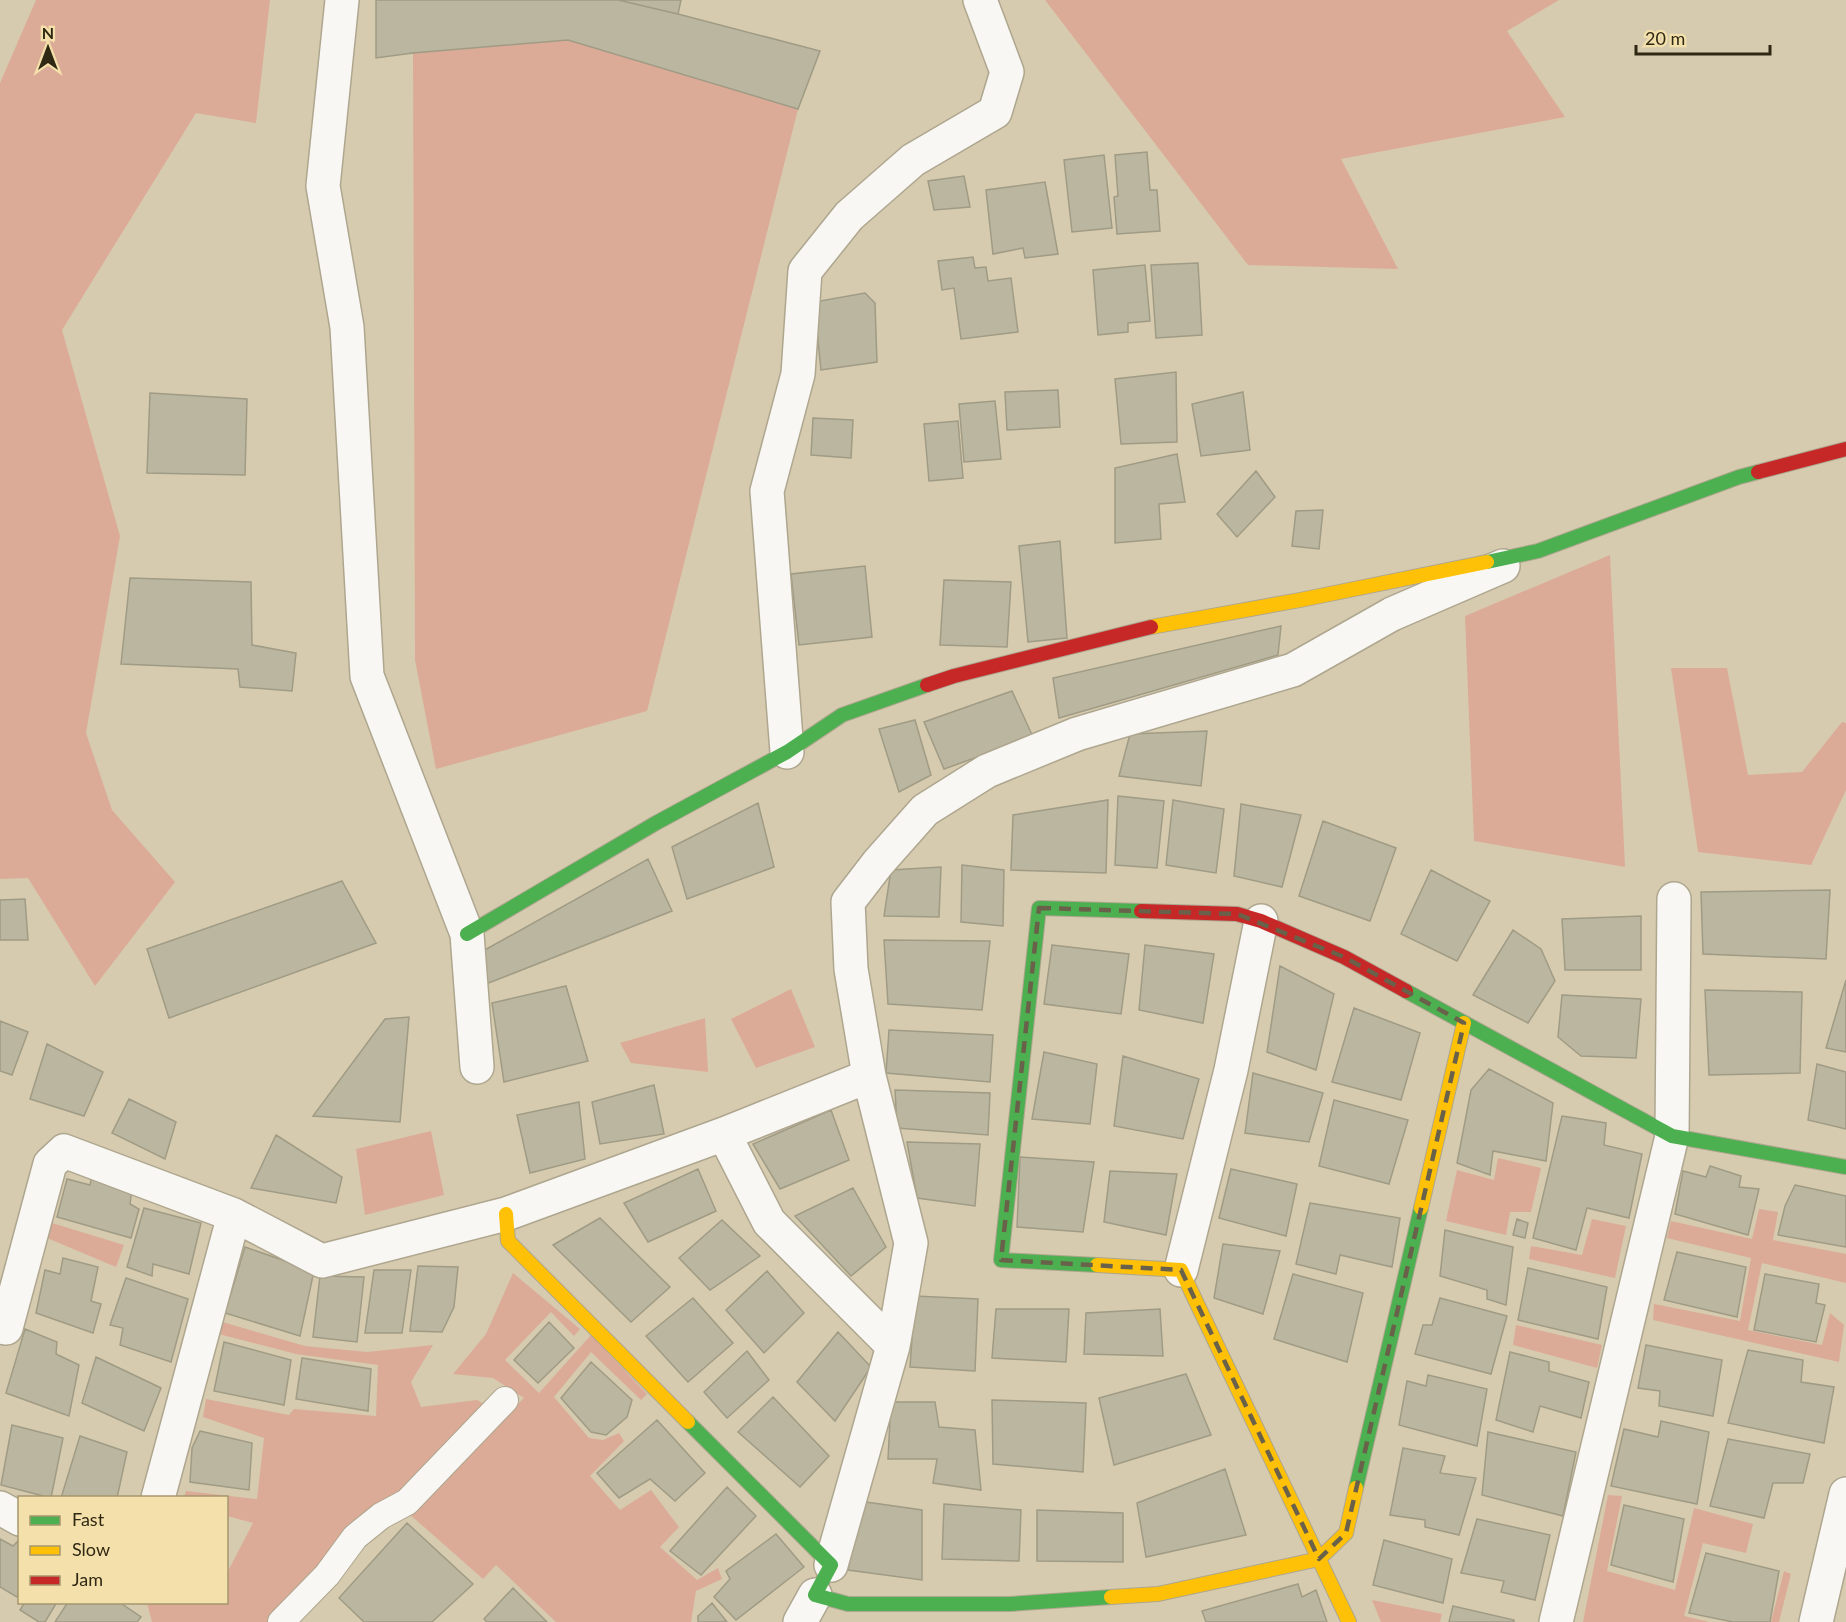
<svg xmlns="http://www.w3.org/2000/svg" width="1846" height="1622" viewBox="0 0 1846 1622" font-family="Lato,sans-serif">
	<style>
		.green { fill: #dcab97 }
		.building { fill: #bbb6a0; stroke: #a09b84; stroke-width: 1.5 }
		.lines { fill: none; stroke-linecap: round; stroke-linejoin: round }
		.lane-casing { stroke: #aea68f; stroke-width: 28 }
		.street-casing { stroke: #aea68f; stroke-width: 36 }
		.fast-casing { stroke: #aea68f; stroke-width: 16 }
		.slow-casing { stroke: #aea68f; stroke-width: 16 }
		.jam-casing { stroke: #aea68f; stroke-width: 16 }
		.lane { stroke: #f9f7f3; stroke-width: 26 }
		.street { stroke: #f9f7f3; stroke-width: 33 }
		.fast { stroke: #4caf50; stroke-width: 14 }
		.slow { stroke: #ffc107; stroke-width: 14 }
		.jam { stroke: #c62828; stroke-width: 14 }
		.marked { fill: none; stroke: #69614a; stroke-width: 4.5; stroke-dasharray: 12 8; stroke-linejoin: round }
	</style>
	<rect width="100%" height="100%" fill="#d6cbaf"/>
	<path class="green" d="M36,0H270L256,123L196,113L62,330L120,536L86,733L112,810L175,882L95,986L28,878L0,879V83Z
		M1045,0H1559L1507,31L1565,117L1341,159L1398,269L1248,265Z
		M568,40L798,109L647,711L436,769L415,660L413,53Z
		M1610,555L1625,867L1474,841L1465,616Z
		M1671,668H1727L1748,775L1802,772L1842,722L1846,723V790L1811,865L1698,852Z
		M791,989L815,1047L756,1068L731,1019Z
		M705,1018L708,1072L631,1063L620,1043Z
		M431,1131L444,1195L365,1215L356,1149Z
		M1498,1158L1541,1168L1531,1212H1510L1506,1235L1446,1221L1457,1170L1494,1180Z
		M1759,1209L1778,1212L1773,1240L1846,1254V1283L1762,1263L1748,1330L1822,1345L1830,1313L1844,1325L1839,1362L1653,1320L1654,1304L1740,1321L1751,1258L1667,1238L1671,1221L1752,1239Z
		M1592,1219L1626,1226L1615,1278L1529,1259L1531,1246L1582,1255Z
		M52,1223L124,1245L116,1267L47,1238Z
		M513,1273L580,1329L574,1336L551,1312L505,1360L539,1393L591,1335L647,1394L641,1400L591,1352L554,1397L589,1438L603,1440L619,1433L624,1441L590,1476L620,1510L651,1490L679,1527L660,1547L697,1580L718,1568L722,1579L696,1591L691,1622H556L496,1565L483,1579L407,1512L524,1398L493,1378L453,1374L486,1334Z
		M219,1321L305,1346L367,1352L433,1345L411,1382L421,1407L477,1400L488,1406L269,1622H152L147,1603L226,1602L227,1573L253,1523L227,1516L226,1498L184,1497L186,1491L257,1499L264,1438L203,1417L206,1399L289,1415L294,1409L376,1416L378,1365L296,1354L215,1333Z
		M1516,1325L1602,1345L1597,1368L1513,1345Z
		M1608,1495L1622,1496L1607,1571L1675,1590L1694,1508L1753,1524L1746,1553L1703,1543L1684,1616L1709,1622H1583Z
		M1784,1571L1791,1574L1779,1622H1771Z
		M1372,1600L1442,1614L1440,1622H1381Z"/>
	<path class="building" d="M376,0H618L678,14L820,51L798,109L568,40L413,53L376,58Z
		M618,0H681L678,14Z
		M1147,152L1150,190H1157L1160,231L1117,234L1114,197L1118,196L1115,155Z
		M1104,155L1112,228L1072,232L1064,160Z
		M964,176L970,207L934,210L928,181Z
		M1045,182L1058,254L1025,258L1023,248L993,254L986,190Z
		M973,257L975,268L986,267L988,281L1011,278L1018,332L961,339L954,288L942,290L938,261Z
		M1198,263L1202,335L1156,338L1151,265Z
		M1145,265L1150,321L1128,323V332L1098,335L1093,270Z
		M865,293L875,303L877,362L821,370L814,302Z
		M1176,372L1177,442L1121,444L1115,379Z
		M1058,390L1060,427L1007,430L1005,392Z
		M1243,392L1250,450L1201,456L1192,404Z
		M150,393L247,399L245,475L147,473Z
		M995,401L1001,459L964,462L959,404Z
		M813,418L853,420L851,458L811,455Z
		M958,421L963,478L929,481L924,424Z
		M1177,454L1185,502L1159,504L1161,539L1115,543V468Z
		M1256,471L1275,497L1237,537L1217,514Z
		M1323,510L1319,549L1292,546L1296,511Z
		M1060,541L1067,638L1028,642L1019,546Z
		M865,566L872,637L799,645L791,574Z
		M130,578L251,582L252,645L296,653L292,691L240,687L238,669L121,664Z
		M944,580L1011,582L1007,647L940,645Z
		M1281,626L1278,655L1059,718L1053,678Z
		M1012,691L1033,737L944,769L924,722Z
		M915,720L931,775L899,792L879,729Z
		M1207,731L1201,786L1119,776L1130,734Z
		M1118,796L1164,801L1157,868L1115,865Z
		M1108,800L1106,873L1011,870L1013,815Z
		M1173,800L1224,809L1216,873L1166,865Z
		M758,803L774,867L687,899L672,847Z
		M1241,804L1301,815L1282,887L1234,876Z
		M1323,821L1396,848L1370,921L1299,896Z
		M648,859L672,911L486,984L483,951Z
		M962,865L1004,870L1003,926L961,922Z
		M941,867L939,917L884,916L891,870Z
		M1431,870L1490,901L1457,961L1401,934Z
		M342,881L376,943L169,1018L147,949Z
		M1830,890L1826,959L1703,954L1701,892Z
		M25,899L28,940H0V900Z
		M1641,916V970H1565L1562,919Z
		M1513,930L1541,949L1555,981L1528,1023L1473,995Z
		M884,940L990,941L982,1010L888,1004Z
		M1052,945L1129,954L1121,1014L1044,1004Z
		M1145,945L1214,954L1203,1023L1139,1010Z
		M1280,966L1334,994L1316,1070L1267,1052Z
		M1846,980V1052L1826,1048Z
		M566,986L588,1061L504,1082L492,1003Z
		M1705,990L1802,992L1800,1073L1709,1075Z
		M1562,995L1641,999L1636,1058L1581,1056L1558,1037Z
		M1354,1008L1420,1033L1401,1100L1332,1082Z
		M409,1017L400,1122L313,1116L385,1019Z
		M0,1021L28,1032L12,1075L0,1071Z
		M889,1030L993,1035L990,1082L886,1073Z
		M47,1044L103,1072L84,1116L30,1099Z
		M1044,1052L1097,1064L1090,1124L1032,1119Z
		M1123,1056L1199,1079L1183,1139L1114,1126Z
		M1817,1064L1846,1072V1129L1808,1120Z
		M1489,1069L1553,1103L1546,1161L1493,1151L1490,1175L1457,1163L1471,1090Z
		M1253,1073L1323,1093L1309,1142L1245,1133Z
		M654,1085L664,1134L600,1144L592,1102Z
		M895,1090L990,1093L988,1135L897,1128Z
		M129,1099L176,1122L165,1159L112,1133Z
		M1334,1100L1408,1120L1389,1184L1319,1166Z
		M579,1102L585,1159L530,1173L517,1115Z
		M831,1110L849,1160L780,1189L753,1144Z
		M1562,1116L1606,1123L1604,1145L1642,1154L1629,1218L1587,1208L1576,1250L1533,1238Z
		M276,1135L342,1177L336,1203L251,1188Z
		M907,1142L980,1144L975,1206L917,1198Z
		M1020,1157L1094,1162L1083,1232L1017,1227Z
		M1710,1166L1741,1176L1739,1187L1759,1189L1748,1235L1675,1214L1683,1171L1706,1177Z
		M698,1169L716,1211L648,1242L624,1203Z
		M1231,1169L1297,1184L1286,1236L1219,1218Z
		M1110,1171L1177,1174L1166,1235L1104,1222Z
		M92,1175L132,1188L130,1204L139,1209L131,1238L57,1217L67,1179L90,1185Z
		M1795,1185L1846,1196V1247L1778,1235L1785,1206Z
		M853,1188L886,1247L851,1276L795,1216Z
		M1310,1203L1400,1218L1392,1267L1340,1255L1336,1274L1296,1264Z
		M144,1208L201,1223L189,1274L153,1264L152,1276L127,1267Z
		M600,1218L670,1287L631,1322L553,1245Z
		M1517,1219L1528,1223L1525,1238L1513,1235Z
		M722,1220L760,1256L710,1290L679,1258Z
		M1445,1230L1513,1247L1506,1305L1487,1299V1290L1440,1276Z
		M1223,1244L1280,1251L1263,1314L1214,1298Z
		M245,1247L314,1271L300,1336L225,1313Z
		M1677,1252L1746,1267L1737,1317L1664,1300Z
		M63,1258L98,1267L91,1301L101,1304L93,1333L36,1313L45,1270L60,1274Z
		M418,1266L458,1267L454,1307L442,1332L410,1331Z
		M1528,1268L1607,1287L1598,1339L1518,1320Z
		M374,1270H411L402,1333H365Z
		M767,1271L804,1313L764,1353L726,1310Z
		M1293,1274L1363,1293L1347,1362L1274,1339Z
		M1765,1274L1819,1284L1816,1303L1825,1305L1816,1342L1754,1330Z
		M320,1276L364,1277L357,1342L313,1337Z
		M126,1278L188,1299L171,1362L120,1345L123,1328L110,1325Z
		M915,1296L978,1299L975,1371L910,1367Z
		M693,1298L733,1343L688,1382L646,1336Z
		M1440,1298L1507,1316L1491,1374L1415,1354L1423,1325H1432Z
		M996,1309H1069L1066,1362L992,1358Z
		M1160,1309L1163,1356L1084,1354L1086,1313Z
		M549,1322L574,1348L538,1383L514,1360Z
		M25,1329L57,1342L56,1354L79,1365L69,1416L6,1393Z
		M838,1332L871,1367L835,1421L797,1382Z
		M224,1342L291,1360L284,1405L214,1391Z
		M1646,1345L1722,1360L1713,1416L1659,1406L1660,1391L1638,1388Z
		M1748,1350L1803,1360L1801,1382L1834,1387L1824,1443L1728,1423Z
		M747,1351L769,1380L727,1418L704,1392Z
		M1510,1352L1549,1362V1371L1589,1382L1581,1418L1540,1406L1533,1432L1496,1420Z
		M96,1357L161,1388L144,1431L82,1403Z
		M302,1358L371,1369L368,1411L296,1399Z
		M591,1362L632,1400L627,1417L606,1435L591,1432L561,1398Z
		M1186,1374L1211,1435L1114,1465L1099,1398Z
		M1428,1375L1487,1389L1477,1446L1399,1425L1407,1381L1426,1386Z
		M773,1397L829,1456L800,1487L738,1432Z
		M992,1400L1086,1403L1083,1472L993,1464Z
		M891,1402H935L939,1427L975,1430L981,1490L933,1483L937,1459H888Z
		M657,1420L705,1473L675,1501L650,1479L619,1498L597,1473Z
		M1661,1421L1709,1432L1697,1504L1611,1486L1624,1429L1658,1437Z
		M12,1425L63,1438L51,1498L1,1485Z
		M200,1431L252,1443L249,1490L190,1482L192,1448Z
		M1488,1432L1576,1452L1563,1516L1482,1495Z
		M80,1436L127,1452L117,1498H61Z
		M1728,1439L1810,1454L1803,1483H1773L1764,1518L1710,1506Z
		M1403,1448L1445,1456L1440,1473L1476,1478L1459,1535L1425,1527V1520L1390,1515Z
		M1225,1469L1246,1535L1146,1557L1137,1503Z
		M727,1487L756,1516L701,1575L670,1551Z
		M859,1501L922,1510V1580L848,1570Z
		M944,1504L1021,1510L1019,1561L942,1559Z
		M1624,1505L1684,1519L1673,1582L1611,1565Z
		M1037,1510L1123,1513V1562L1037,1561Z
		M1477,1519L1550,1535L1535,1600L1501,1592L1504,1581L1461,1573Z
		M407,1523L473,1584L432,1622H364L339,1598Z
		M776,1534L804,1567L736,1620L714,1597L730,1579L726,1571Z
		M0,1539L13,1546L20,1539V1592L17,1597L0,1587Z
		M1384,1540L1452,1559L1443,1603L1373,1585Z
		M1706,1553L1779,1571L1770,1622H1733L1689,1613Z
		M1298,1584L1302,1597L1316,1590L1327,1622H1206L1202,1611Z
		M513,1588L547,1622H487L484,1619Z
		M25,1602H57L45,1622H39L20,1610Z
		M68,1602H119L141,1617L137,1622H55Z
		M712,1603L727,1622H698V1616Z
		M1453,1606L1514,1620V1622H1449Z"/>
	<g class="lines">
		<g class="lane-casing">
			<path id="lane" d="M281,1622L327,1575L355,1537L381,1516L407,1502L505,1400"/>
		</g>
		<g class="street-casing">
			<path id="street" d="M342,0L323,186L347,327L367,676L467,934L477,1067
				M787,752L767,491L798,374L805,271L849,216L913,160L995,112L1007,72L980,0
				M724,1134L769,1222L893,1346
				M1181,1270L1231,1070L1261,921
				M0,1327L6,1328L50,1164L64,1151L234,1215L322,1261L506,1214L724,1134L869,1076
				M158,1498L234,1215
				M0,1508L20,1519
				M831,1565L893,1346L911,1243L869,1076L851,969L848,902L878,863L925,810L987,771L1077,734L1293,670L1392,614L1503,566
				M800,1622L815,1595
				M1556,1622L1672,1136L1674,899
				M1816,1622L1846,1494"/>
		</g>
		<g class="fast-casing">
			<path id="fast" d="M1487,562L1538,551L1739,477L1758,472
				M467,934L656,823L787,752L842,715L927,685
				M1406,991L1672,1136L1846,1167
				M1097,1265L1001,1260L1039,908L1141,911
				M688,1422L831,1565L815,1595L848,1604H1010L1111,1597
				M1356,1488L1421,1208"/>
		</g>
		<g class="slow-casing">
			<path id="slow" d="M1151,627L1300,600L1487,562
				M1421,1208L1464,1023
				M506,1214L508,1241L688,1422
				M1097,1265L1181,1270L1349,1622
				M1111,1597L1158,1594L1319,1559L1346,1533L1356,1488"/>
		</g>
		<g class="jam-casing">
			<path id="jam" d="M1758,472L1846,449
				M927,685L954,676L1151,627
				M1141,911L1237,914L1261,921L1344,957L1406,991"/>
		</g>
		<use href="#lane" class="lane"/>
		<use href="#street" class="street"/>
		<use href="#fast" class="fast"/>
		<use href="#slow" class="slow"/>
		<use href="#jam" class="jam"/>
	</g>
	<path class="marked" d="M1039,908L1237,914L1344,957L1464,1023L1346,1533L1319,1559L1181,1270L1001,1260Z"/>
	<rect x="18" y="1496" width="210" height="108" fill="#f4e0ab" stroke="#a5966e" stroke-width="1.5"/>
	<rect x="30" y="1516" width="30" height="9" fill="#4caf50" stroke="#a5966e" stroke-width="1.5"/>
	<text x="72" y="1526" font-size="18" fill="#2f2813">Fast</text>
	<rect x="30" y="1546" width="30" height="9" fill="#ffc107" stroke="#a5966e" stroke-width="1.5"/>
	<text x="72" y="1556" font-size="18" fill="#2f2813">Slow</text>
	<rect x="30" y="1576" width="30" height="9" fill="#c62828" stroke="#a5966e" stroke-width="1.5"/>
	<text x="72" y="1586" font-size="18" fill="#2f2813">Jam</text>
	<g transform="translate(48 48)" stroke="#f4e0ab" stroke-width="4.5" paint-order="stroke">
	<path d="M0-4.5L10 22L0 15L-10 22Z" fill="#2f2813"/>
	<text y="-9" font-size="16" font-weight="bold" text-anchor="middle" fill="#2f2813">N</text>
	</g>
	<path d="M1636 45v9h134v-9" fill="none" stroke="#2f2813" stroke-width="3"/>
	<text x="1645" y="45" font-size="18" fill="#2f2813" stroke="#f4e0ab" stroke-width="4.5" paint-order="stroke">20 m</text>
</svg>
